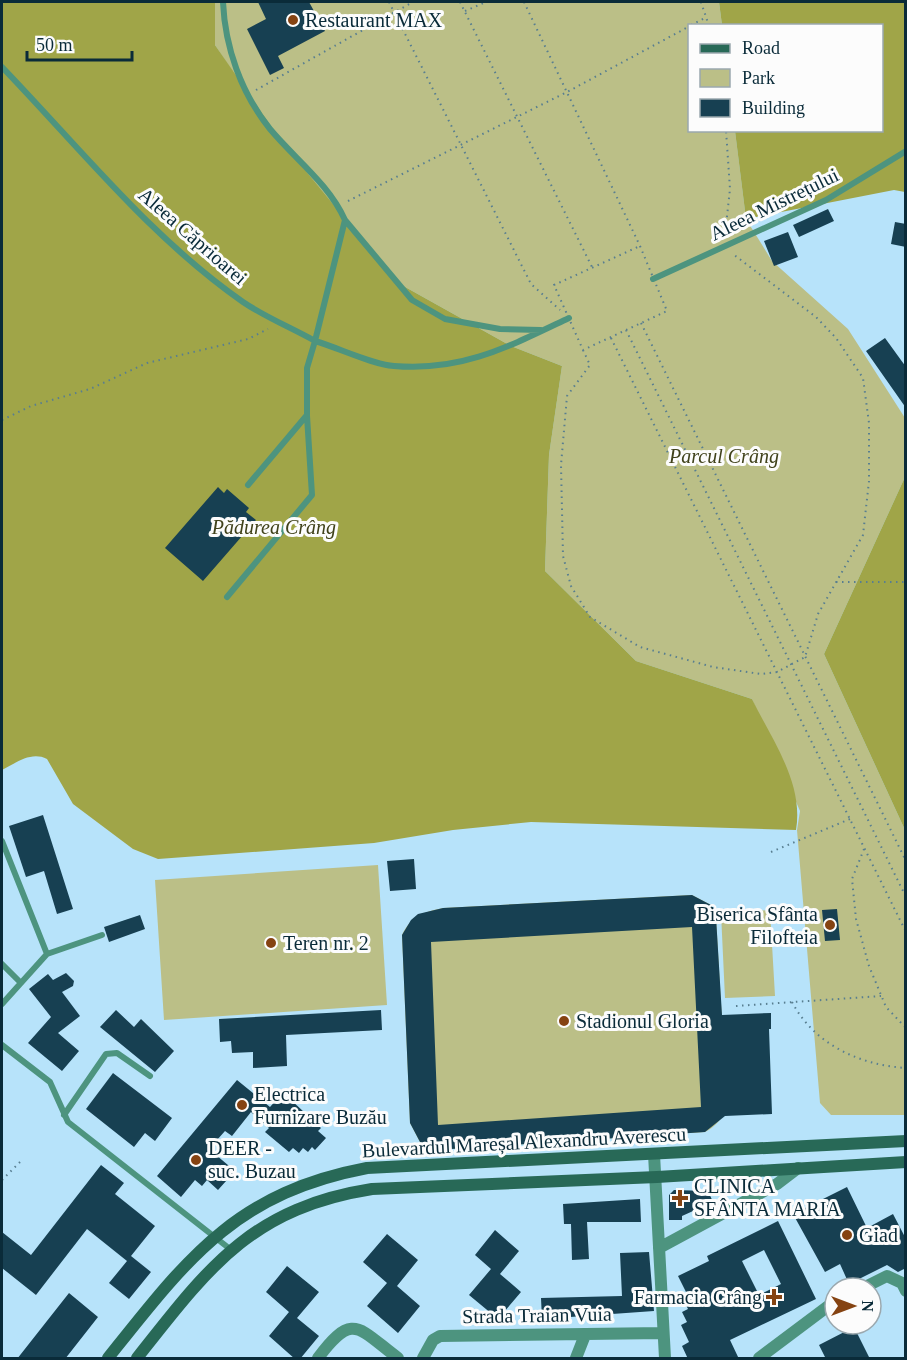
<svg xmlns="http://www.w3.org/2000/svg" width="907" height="1360" viewBox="0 0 907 1360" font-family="'Times New Roman',serif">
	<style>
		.green { fill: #bbbf87 }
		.forest { fill: #a0a548 }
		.building { fill: #174052; fill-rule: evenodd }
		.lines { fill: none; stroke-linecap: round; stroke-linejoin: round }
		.path { stroke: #587e90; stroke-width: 2; stroke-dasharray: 1.5 4.5; stroke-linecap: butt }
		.lane { stroke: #4d947f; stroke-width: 6 }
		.street { stroke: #4d947f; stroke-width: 12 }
		.secondary { stroke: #286957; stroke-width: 12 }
		.poi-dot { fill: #854312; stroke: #fcfcfc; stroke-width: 2 }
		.labels { text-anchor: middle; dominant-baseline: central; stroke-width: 6; stroke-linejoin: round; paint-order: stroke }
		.poi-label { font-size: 20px; fill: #0a2b39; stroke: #fcfcfc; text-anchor: start }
		.street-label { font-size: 20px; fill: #0a2b39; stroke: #fcfcfc }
		.park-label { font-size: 20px; font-style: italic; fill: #40421b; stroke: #fcfcfc }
	</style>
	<rect width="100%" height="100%" fill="#b7e3fa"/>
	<path class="green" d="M215,2H719L722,25L690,26V130L735,131L746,219L772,261L848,329L905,418V477L824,654L905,830V1115H831L820,1103L797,830L800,811L752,699L636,661L545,571L549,455L562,366L511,346L398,283L269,127L215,45Z
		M378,865L387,1005L164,1020L155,880Z
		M692,895L711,905L716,917L727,1108C722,1119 715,1127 705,1132L437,1150L420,1142L410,1123L402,935C411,916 424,912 443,908Z
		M770,910L775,996L725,998L721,913Z"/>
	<path class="forest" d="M2,2H215V45L282,142L398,283L511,346L562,366L549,455L545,571L636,661L752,699C772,740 804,783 796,830L531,822L453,830L374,843L158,859L133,849L73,804L47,759C31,751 16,763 2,770Z
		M719,2H905V192L894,190L746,219L735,131L882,130V26L722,25Z
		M905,477V830L824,654Z"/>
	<path class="building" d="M258,2H309L325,31L278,56L284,68L270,75L247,29L266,19Z
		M828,209L834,221L799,237L793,225Z
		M895,222L906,224V247L891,244Z
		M788,232L798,257L774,266L764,241Z
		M885,338L906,367V408L866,351Z
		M218,487L224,493L227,489L249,508L246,512L256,520L203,581L165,548Z
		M43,815L73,909L57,914L44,871L26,877L9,826Z
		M414,859L416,889L390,891L387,861Z
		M692,895L711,905L716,917L722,1015L771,1013V1029H769L772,1114L725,1116L705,1132L436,1150L420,1142L410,1123L402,935L411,920L418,914L443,908ZM692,927L701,1107L438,1125L431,942Z
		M837,909L840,940L825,941L822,910Z
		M140,915L145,929L109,942L104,927Z
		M66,973L74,981L73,986L62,992L80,1016L58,1033L79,1051L62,1071L28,1043L51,1017L29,989L48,974L53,980Z
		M116,1010L134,1027L141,1019L174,1051L155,1072L100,1027Z
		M381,1010L382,1030L286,1035L287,1066L253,1068V1052L232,1053L231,1041L220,1042L219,1019Z
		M113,1073L172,1118L155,1141L145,1133L134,1147L86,1109Z
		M237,1080L270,1107L279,1097L285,1102L289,1098L321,1128L318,1131L326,1138L315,1150L312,1147L308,1152L303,1148L299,1153L293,1148L289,1152L265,1132L269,1128L251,1112L232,1136L225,1131L209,1149L235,1171L218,1190L207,1180L202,1186L195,1180L181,1197L157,1176Z
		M101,1165L124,1183L115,1194L155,1226L131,1256L151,1272L129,1299L109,1283L127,1261L87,1229L36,1295L2,1268V1232L31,1255Z
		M847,1187L867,1228L893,1214L906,1239V1268L898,1272L887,1265L849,1284L840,1264L825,1272L793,1214Z
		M674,1190L708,1191L713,1202L682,1216V1220H669V1195Z
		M640,1199L641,1222H587L589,1259L572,1260L571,1224H564L563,1204Z
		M778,1221L816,1299L730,1340L739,1359H688L682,1346L689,1342L681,1325L687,1322L682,1312L688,1309L682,1297L687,1294L678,1276L709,1261L707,1256ZM764,1250L781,1284L759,1295L742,1261Z
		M495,1230L519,1251L500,1274L521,1292L498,1319L469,1295L491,1269L475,1255Z
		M387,1234L418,1260L397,1286L420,1306L398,1333L367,1306L387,1283L363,1262Z
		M649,1252L654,1311L542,1319L541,1298L622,1296L620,1253Z
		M287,1266L319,1292L297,1318L319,1336L300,1359H295L269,1336L289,1312L266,1292Z
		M69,1293L98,1317L65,1359H17Z
		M854,1327L870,1359H826L819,1345Z"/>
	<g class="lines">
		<path class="path" d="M389,2L531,284L560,310
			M460,2L592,267
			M524,2L640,246
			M701,2L709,26
			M465,11L486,2
			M691,25L707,17
			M256,90L413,2
			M348,201L567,92L690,26
			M725,235L730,189L726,130
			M640,246L667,311L583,350L554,285Z
			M641,323L906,861
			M626,330L906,897
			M611,338L906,932
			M583,350L590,365L567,396L561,465L563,556L571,586L590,617L640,647L713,667L761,674L777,672L805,657L818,614L863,535L869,481V423L863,378L836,338L816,317L733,254
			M2,420L31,406L90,389L147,363L248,339L268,329
			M836,582H906
			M864,849L852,879L856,919L869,966L886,1007L906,1028
			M771,852L850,819
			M792,1002C814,1044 859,1065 906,1068
			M736,1006L881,996
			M2,1180L21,1161"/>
		<path class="lane" d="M2,67C80,148 150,237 243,302C265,317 292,328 315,341L345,220C329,184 295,159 270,129C241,93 225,47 223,2
			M345,220L412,300L445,319L500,329L541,330
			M653,279L826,200L906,151
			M248,485L307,415V368L315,341C339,348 371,364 394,366C462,372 510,346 569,318
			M227,597L312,495L307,416
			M2,841L47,954
			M2,964L21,983
			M2,1004L47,954L102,935
			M2,1045L50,1082L68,1122L230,1249
			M64,1115L106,1054L117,1053L150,1076"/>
		<path class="street" d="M654,1154L665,1358
			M659,1248L777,1184L798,1168
			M863,1288L887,1276L902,1283L906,1291
			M318,1358C353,1311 358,1328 398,1358
			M423,1358L433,1340L440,1336L663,1333
			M576,1358L585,1335
			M759,1358L835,1301"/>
		<path class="secondary" d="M108,1358C187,1259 235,1193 367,1168L906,1141
			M137,1358C208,1268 251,1208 372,1189L657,1177L906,1162"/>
	</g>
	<g class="poi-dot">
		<circle cx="293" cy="20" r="6"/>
		<circle cx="830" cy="925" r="6"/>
		<circle cx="271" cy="943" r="6"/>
		<circle cx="564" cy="1021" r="6"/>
		<circle cx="242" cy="1105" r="6"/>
		<circle cx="196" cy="1160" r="6"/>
		<path d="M677 1189h6v6h6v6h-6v6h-6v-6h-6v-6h6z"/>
		<circle cx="847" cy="1235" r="6"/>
		<path d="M771 1288h6v6h6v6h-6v6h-6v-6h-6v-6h6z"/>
	</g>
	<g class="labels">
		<g class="poi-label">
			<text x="305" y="20">Restaurant MAX</text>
			<text x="818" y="914" text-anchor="end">Biserica Sfânta<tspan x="818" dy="23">Filofteia</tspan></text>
			<text x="283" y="943">Teren nr. 2</text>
			<text x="576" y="1021">Stadionul Gloria</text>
			<text x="254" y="1094">Electrica<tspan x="254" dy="23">Furnizare Buzău</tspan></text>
			<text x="208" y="1148">DEER -<tspan x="208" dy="23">suc. Buzau</tspan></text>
			<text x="694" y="1186">CLINICA<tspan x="694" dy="23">SFÂNTA MARIA</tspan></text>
			<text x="859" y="1235">Giad</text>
			<text x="762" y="1297" text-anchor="end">Farmacia Crâng</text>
		</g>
		<g class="street-label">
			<text transform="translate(774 204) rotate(-26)">Aleea Mistrețului</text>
			<text transform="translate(193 236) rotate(41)">Aleea Căprioarei</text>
			<text transform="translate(524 1142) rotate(-3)">Bulevardul Mareșal Alexandru Averescu</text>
			<text transform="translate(537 1315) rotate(-1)">Strada Traian Vuia</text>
		</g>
		<g class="park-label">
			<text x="724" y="456">Parcul Crâng</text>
			<text x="274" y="527">Pădurea Crâng</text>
		</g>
	</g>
	<rect width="907" height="1360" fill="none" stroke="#0a2b39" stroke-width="6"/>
	<rect x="688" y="24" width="195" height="108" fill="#fcfcfc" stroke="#9ba8ae" stroke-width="1.5"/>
	<rect x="700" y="44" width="30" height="9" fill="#286957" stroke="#9ba8ae" stroke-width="1.5"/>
	<text x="742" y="54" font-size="18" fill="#0a2b39">Road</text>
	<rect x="700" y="69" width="30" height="18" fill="#bbbf87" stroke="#9ba8ae" stroke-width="1.5"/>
	<text x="742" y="84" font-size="18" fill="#0a2b39">Park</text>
	<rect x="700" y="99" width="30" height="18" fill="#174052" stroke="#9ba8ae" stroke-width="1.5"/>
	<text x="742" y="114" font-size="18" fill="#0a2b39">Building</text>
	<g transform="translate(853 1306) rotate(90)"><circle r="28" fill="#fcfcfc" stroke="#9ba8ae" stroke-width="1.5"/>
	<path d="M0-4.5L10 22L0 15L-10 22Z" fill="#854312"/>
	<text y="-9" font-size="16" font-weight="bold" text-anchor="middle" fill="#0a2b39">N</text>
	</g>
	<path d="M27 51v9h105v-9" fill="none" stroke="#0a2b39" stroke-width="3"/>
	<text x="36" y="51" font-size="18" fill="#0a2b39" stroke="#fcfcfc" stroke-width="4.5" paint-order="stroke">50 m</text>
</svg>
